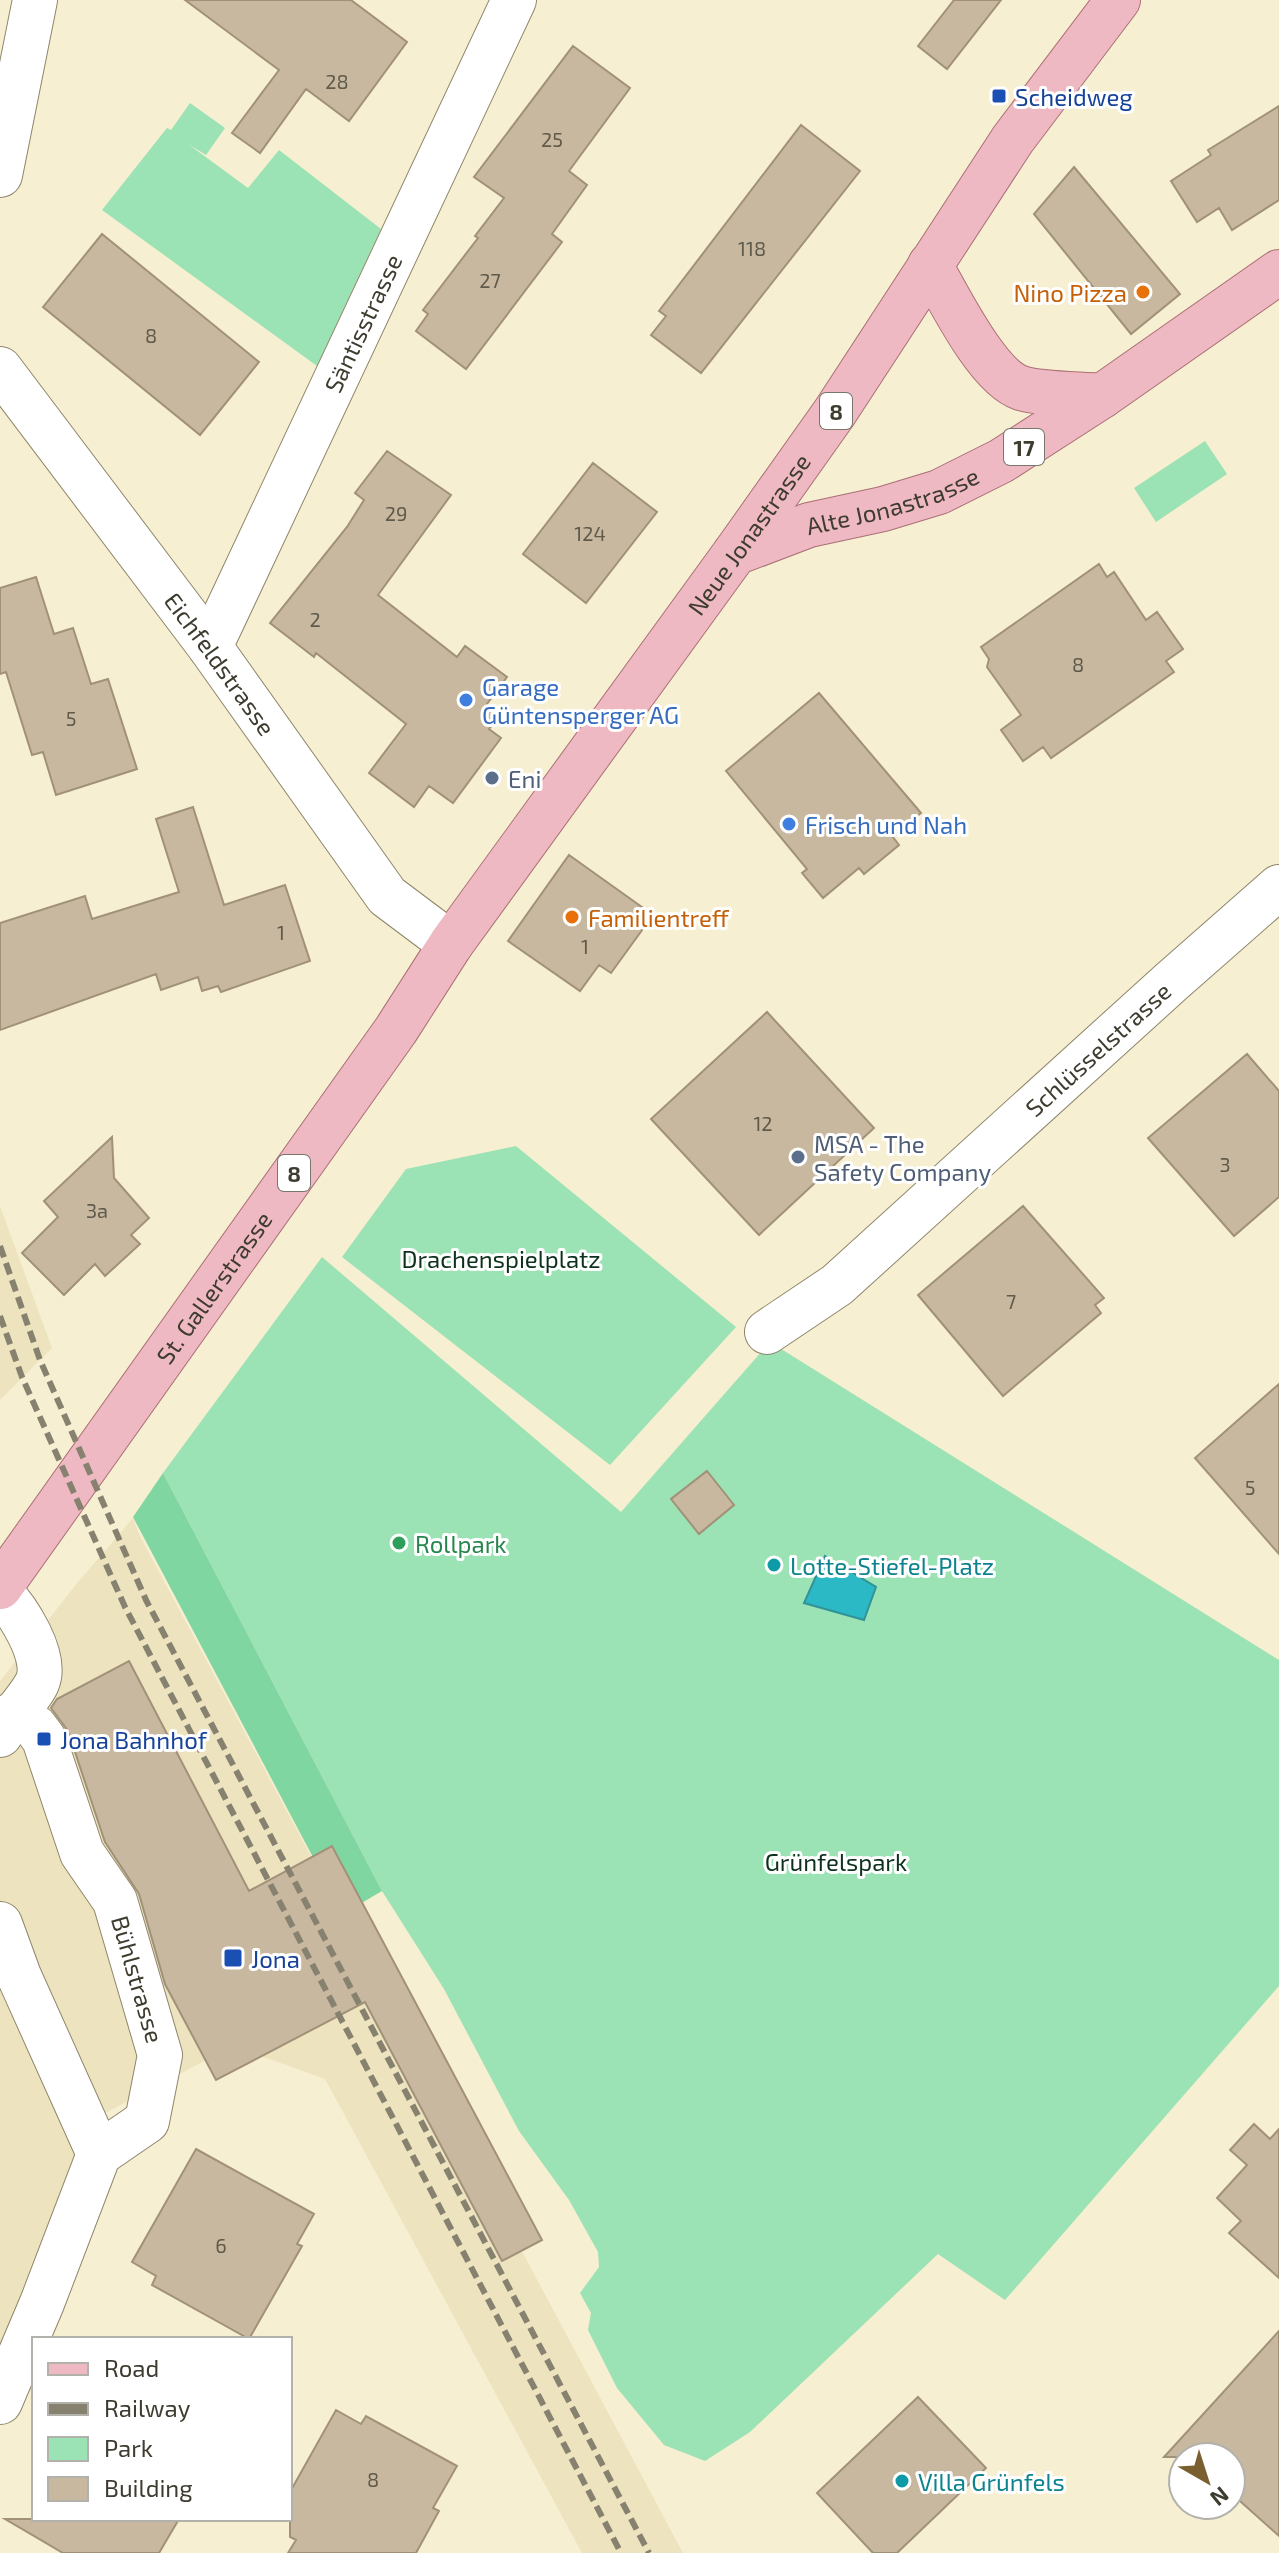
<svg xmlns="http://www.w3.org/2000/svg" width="1279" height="2553" viewBox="0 0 1279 2553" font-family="'Exo 2',sans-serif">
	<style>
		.built { fill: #ede4bf }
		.green { fill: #9be2b4 }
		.forest { fill: #80d6a0 }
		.water { fill: #2bb9c5; stroke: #319398; stroke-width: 2 }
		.building { fill: #c8b89f; stroke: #a19178; stroke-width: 2 }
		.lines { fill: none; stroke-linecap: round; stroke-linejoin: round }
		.minor-casing { stroke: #8e866b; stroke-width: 46 }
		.major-casing { stroke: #aa6f75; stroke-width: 46 }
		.minor { stroke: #fff; stroke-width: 44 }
		.major { stroke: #efb9c3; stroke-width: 44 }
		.rail { stroke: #87826f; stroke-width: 6; stroke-dasharray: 12 6; stroke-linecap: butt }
		.transit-dot { fill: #1a4fb4; stroke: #fff; stroke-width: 3 }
		.food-dot { fill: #e8710a; stroke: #fff; stroke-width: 3 }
		.shop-dot { fill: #3f7fe0; stroke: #fff; stroke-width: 3 }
		.service-dot { fill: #5c6f8a; stroke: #fff; stroke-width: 3 }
		.leisure-dot { fill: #2e9e5b; stroke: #fff; stroke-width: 3 }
		.culture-dot { fill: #0f9aa8; stroke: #fff; stroke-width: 3 }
		.labels { text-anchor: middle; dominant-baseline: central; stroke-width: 6; stroke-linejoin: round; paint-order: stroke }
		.number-label { font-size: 20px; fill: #605a4b }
		.shield { fill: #fff; stroke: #78766d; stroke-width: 2 }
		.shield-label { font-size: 22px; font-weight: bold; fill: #3e3b2f }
		.transit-label { font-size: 24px; fill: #164399; stroke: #fff; text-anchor: start }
		.food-label { font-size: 24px; fill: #c56008; stroke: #fff; text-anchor: end }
		.street-label { font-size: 24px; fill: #3e3b2f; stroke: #fff }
		.shop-label { font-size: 24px; fill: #366cbe; stroke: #fff; text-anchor: start }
		.service-label { font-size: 24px; fill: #4e5e75; stroke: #fff; text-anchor: start }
		.park-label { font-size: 24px; fill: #0c311c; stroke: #fff }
		.leisure-label { font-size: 24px; fill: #27864d; stroke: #fff; text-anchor: start }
		.culture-label { font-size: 24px; fill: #0d838f; stroke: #fff; text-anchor: start }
	</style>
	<rect width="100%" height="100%" fill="#f7efd1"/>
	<path class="built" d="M0,1206L52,1348L0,1400Z
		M133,1518L139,1534L683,2553H582L325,2079L233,2046L88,2122L0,2357V1681L78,1582Z"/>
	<path class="green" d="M190,103L225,128L206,155L188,144L248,188L279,150L381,229L317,366L102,210L167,128L171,130Z
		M1205,441L1227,474L1156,522L1134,488Z
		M516,1146L736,1327L610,1465L342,1257L406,1169Z
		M322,1257L621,1512L770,1342L1279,1660V1986L1005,2300L938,2254L750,2432L705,2461L664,2445L617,2388L588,2330L591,2313L580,2293L599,2267L598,2252L569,2200L519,2131L444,1989L382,1891L163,1473Z"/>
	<path class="forest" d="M163,1473L382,1891L343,1914L133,1517Z"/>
	<path class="water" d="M825,1556L876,1587L864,1620L804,1603Z"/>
	<path class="building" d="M185,0H351L407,42L349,121L306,89L260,153L232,133L279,70Z
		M954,0H1001L947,69L918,46Z
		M573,46L630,88L569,171L587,185L552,234L562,242L466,369L416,331L428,314L423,310L478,238L475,236L504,198L474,177Z
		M1279,106V200L1232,230L1219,208L1197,222L1171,181L1211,155L1208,150Z
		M801,125L860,171L701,373L651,335L666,316L659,311Z
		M1074,167L1180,294L1131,334L1034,214Z
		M102,234L259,362L200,435L43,307Z
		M387,451L451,495L378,595L457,657L465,646L507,677L487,704L501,714L489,729L501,738L453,803L429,786L414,807L369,773L406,724L316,653L314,657L270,623L347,527L364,500L355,493Z
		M593,463L657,512L586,603L523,554Z
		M1099,564L1107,577L1114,572L1146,620L1157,612L1183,649L1166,661L1174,672L1051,758L1043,747L1023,761L1001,730L1021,715L987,667L989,659L981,647Z
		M36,577L54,634L73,628L91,684L108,679L137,769L56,795L43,752L32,755L6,672L0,674V588Z
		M819,693L921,813L893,837L899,845L864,874L859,868L823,898L802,873L807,869L726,771Z
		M193,807L224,905L285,885L310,961L221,992L218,986L202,991L198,977L161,990L156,974L0,1030V923L85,896L92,919L179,892L156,819Z
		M569,855L653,915L611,973L599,965L580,991L508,941Z
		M767,1012L874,1128L759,1235L651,1119Z
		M1247,1054L1279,1091V1197L1234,1236L1148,1138Z
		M112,1137L114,1178L149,1218L131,1235L140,1244L105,1276L95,1264L64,1295L22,1253L58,1217L44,1201Z
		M1023,1206L1104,1298L1095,1305L1101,1313L1003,1396L918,1295Z
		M1279,1384V1554L1195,1458Z
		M707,1471L734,1505L699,1534L671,1499Z
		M129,1661L249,1891L332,1846L542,2240L502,2261L365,2002L216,2080L165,1984L139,1894L105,1842L68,1731L51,1708L57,1699Z
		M1254,2124L1270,2139L1279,2129V2278L1229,2233L1241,2221L1217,2198L1247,2165L1230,2150Z
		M196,2149L314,2214L297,2244L302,2246L249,2339L152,2285L156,2276L132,2262Z
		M1279,2331V2536L1231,2493V2457H1164Z
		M918,2397L986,2468L897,2553H873L817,2493Z
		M336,2410L361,2424L366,2416L457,2466L433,2508L439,2511L416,2553H288L296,2540L290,2537V2492Z
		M5,2519H179L159,2553H63Z"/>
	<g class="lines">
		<g class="minor-casing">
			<g id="minor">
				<path d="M0,175L35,0"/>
				<path id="s1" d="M0,369L210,647L387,896L451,944"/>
				<path id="s2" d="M210,647L514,0"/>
				<path id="s3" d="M767,1332L837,1285L1171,982L1279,887"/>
				<path d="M0,1592C17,1609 49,1657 37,1683C30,1698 10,1718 0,1735"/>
				<path d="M0,1924L19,1976L99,2154"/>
				<path d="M0,2402L42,2303L99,2154L147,2121L160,2055L115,1901L82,1853L44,1739L35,1727L13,1714"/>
			</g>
		</g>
		<g class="major-casing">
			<g id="major">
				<path d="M930,265C948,296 987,377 1021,388C1038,394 1082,394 1102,396"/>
				<path id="s4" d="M735,553L809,525L883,509L939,492L1001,461L1102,396L1279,272"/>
				<path id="s5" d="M0,1587L396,1030L451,944L735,553L835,412L1013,139L1118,0"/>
			</g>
		</g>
		<use href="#minor" class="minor"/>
		<use href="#major" class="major"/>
		<path class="rail" d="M0,1246L40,1360L146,1600L649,2553
			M0,1316L22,1377L125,1607L621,2553"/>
	</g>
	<g class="transit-dot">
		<rect x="991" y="88" width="16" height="16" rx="4"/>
		<rect x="36" y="1731" width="16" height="16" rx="4"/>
		<rect x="223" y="1948" width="20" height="20" rx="4"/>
	</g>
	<g class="food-dot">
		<circle cx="1143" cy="292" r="8"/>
		<circle cx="572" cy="917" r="8"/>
	</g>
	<g class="shop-dot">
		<circle cx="466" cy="700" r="8"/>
		<circle cx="789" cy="824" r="8"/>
	</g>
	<g class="service-dot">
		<circle cx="492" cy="778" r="8"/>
		<circle cx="798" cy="1157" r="8"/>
	</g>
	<circle class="leisure-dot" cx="399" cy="1543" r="8"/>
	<g class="culture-dot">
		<circle cx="774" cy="1565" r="8"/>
		<circle cx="902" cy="2481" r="8"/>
	</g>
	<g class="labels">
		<g class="number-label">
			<text x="337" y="81">28</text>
			<text x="552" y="139">25</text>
			<text x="752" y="248">118</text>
			<text x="490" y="280">27</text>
			<text x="151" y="335">8</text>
			<text x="396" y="513">29</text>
			<text x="590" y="533">124</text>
			<text x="315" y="619">2</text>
			<text x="1078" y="664">8</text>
			<text x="71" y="718">5</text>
			<text x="281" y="932">1</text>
			<text x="585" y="946">1</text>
			<text x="763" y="1123">12</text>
			<text x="1225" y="1164">3</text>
			<text x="97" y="1210">3a</text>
			<text x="1011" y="1301">7</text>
			<text x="1250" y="1487">5</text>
			<text x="221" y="2245">6</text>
			<text x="373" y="2479">8</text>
		</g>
		<g class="shield">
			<rect x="820" y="393" width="32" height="36" rx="6"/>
			<rect x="1004" y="429" width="40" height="36" rx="6"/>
			<rect x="278" y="1155" width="32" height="36" rx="6"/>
		</g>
		<g class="shield-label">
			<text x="836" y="411">8</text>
			<text x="1024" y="447">17</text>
			<text x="294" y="1173">8</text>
		</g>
		<g class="transit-label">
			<text x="1015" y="96">Scheidweg</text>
			<text x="60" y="1739">Jona Bahnhof</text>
			<text x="251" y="1958">Jona</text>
		</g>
		<g class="food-label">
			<text x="1127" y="292">Nino Pizza</text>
			<text x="588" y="917" text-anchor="start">Familientreff</text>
		</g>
		<g class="street-label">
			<text stroke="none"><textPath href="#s2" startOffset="358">Säntisstrasse</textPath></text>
			<text stroke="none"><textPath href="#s4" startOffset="166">Alte Jonastrasse</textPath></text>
			<text stroke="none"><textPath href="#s5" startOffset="1292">Neue Jonastrasse</textPath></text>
			<text stroke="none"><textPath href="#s1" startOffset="368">Eichfeldstrasse</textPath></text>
			<text stroke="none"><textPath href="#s3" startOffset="436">Schlüsselstrasse</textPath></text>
			<text stroke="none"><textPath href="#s5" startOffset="368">St. Gallerstrasse</textPath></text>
			<text transform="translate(138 1979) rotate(74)">Bühlstrasse</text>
		</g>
		<g class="shop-label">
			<text x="482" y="686">Garage<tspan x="482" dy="28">Güntensperger AG</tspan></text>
			<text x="805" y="824">Frisch und Nah</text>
		</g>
		<g class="service-label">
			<text x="508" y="778">Eni</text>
			<text x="814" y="1143">MSA - The<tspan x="814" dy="28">Safety Company</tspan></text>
		</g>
		<g class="park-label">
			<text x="501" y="1258">Drachenspielplatz</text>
			<text x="836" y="1861">Grünfelspark</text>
		</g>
		<g class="leisure-label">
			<text x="415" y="1543">Rollpark</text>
		</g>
		<g class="culture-label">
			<text x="790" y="1565">Lotte-Stiefel-Platz</text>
			<text x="918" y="2481">Villa Grünfels</text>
		</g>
	</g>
	<rect x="32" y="2337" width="260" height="184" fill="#ffffff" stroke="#b2b1ac" stroke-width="2"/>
	<rect x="48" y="2363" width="40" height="12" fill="#efb9c3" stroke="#b2b1ac" stroke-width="2"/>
	<text x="104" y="2377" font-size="24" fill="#3e3b2f">Road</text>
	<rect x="48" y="2403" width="40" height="12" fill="#87826f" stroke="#b2b1ac" stroke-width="2"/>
	<text x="104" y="2417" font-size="24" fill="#3e3b2f">Railway</text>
	<rect x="48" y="2437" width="40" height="24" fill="#9be2b4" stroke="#b2b1ac" stroke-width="2"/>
	<text x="104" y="2457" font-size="24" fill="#3e3b2f">Park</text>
	<rect x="48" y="2477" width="40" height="24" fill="#c8b89f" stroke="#b2b1ac" stroke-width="2"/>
	<text x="104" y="2497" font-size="24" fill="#3e3b2f">Building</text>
	<g transform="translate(1207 2481) rotate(141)"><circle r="38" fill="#ffffff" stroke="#b2b1ac" stroke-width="2"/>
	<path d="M0-6L14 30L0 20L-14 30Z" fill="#7a5f31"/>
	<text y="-12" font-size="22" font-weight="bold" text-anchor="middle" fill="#3e3b2f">N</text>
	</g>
</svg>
